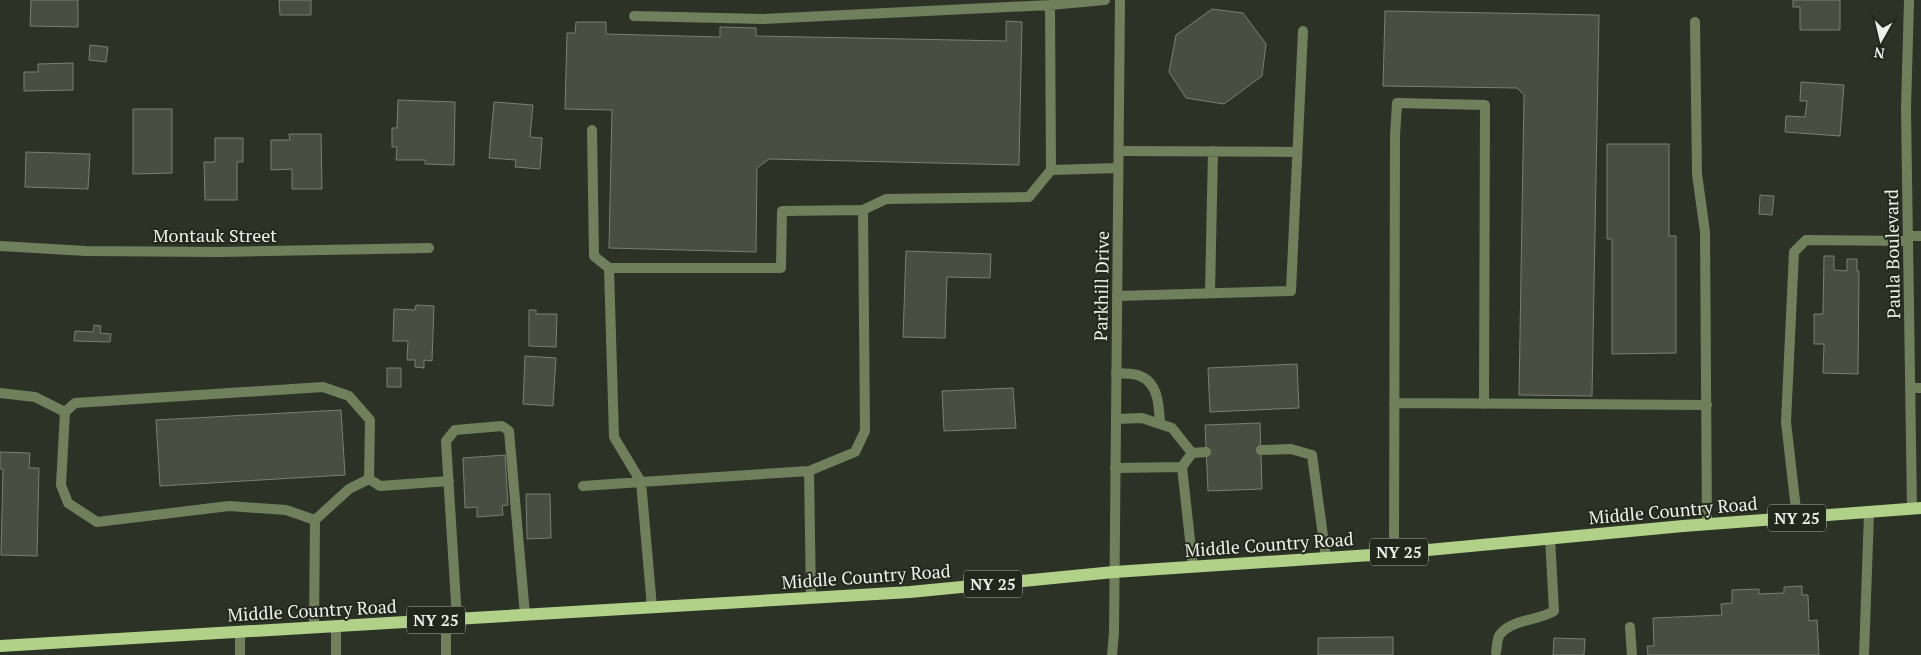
<svg xmlns="http://www.w3.org/2000/svg" width="1921" height="655" viewBox="0 0 1921 655" font-family="'PT Serif',serif">
	<style>
		.building { fill: #484e41; stroke: #798072 }
		.lines { fill: none; stroke-linecap: round; stroke-linejoin: round }
		.lane { stroke: #70805d; stroke-width: 10 }
		.street { stroke: #70805d; stroke-width: 10 }
		.primary { stroke: #b0d187; stroke-width: 12 }
		.labels { text-anchor: middle; dominant-baseline: central; stroke-width: 4; stroke-linejoin: round; paint-order: stroke }
		.shield { fill: #23281c; stroke: #b0b5ac; stroke-width: 1 }
		.shield-label { font-size: 16px; font-weight: bold; fill: #edf1e9 }
		.street-label { font-size: 18px; fill: #edf1e9; stroke: #23281c }
	</style>
	<rect width="100%" height="100%" fill="#2c3226"/>
	<path class="building" d="M31,0H78V27L30,26Z
		M279,0H311V15H280Z
		M1793,0H1840V30H1800V7H1793Z
		M1212,9L1243,13L1266,44L1262,76L1224,104L1186,98L1169,72L1176,35Z
		M1385,11L1599,15L1592,396L1519,395L1524,95L1517,88L1383,86Z
		M1006,21L1022,22L1019,165L769,159L757,168L756,252L609,248L612,110L565,109L567,33H575L576,22H606V34L720,37V27L756,28V36L1006,41Z
		M90,45L108,47L106,62L89,60Z
		M73,63V90L24,91V72H38V64Z
		M1801,82L1844,85L1840,136L1785,132L1786,116L1805,117L1807,101H1800Z
		M398,100L455,102L454,165L425,164V160H396L397,147H392V128H397Z
		M494,102L533,105L530,137L542,138L540,169L515,167L516,160L489,158Z
		M133,109H172V173L133,174Z
		M289,134H321L322,189H292V169L271,170V140H290Z
		M215,138H243V162H237V200H205L204,162H215Z
		M1607,144H1669V236H1676V353L1612,354V239H1607Z
		M26,152L90,154L88,189L25,187Z
		M1760,195L1774,196L1772,215L1759,214Z
		M906,251L991,254L990,278L947,277L945,338L903,337Z
		M1824,256H1834V270L1847,271V259H1857V271H1859L1858,374L1823,373L1824,344H1814V314H1823Z
		M416,305L434,306L432,361L424,360V368L415,367V360H407L408,341H393L394,309L415,310Z
		M529,310H536V314H557L556,347L529,346Z
		M94,325L101,326L100,333L111,334L110,342L74,341L75,331L93,332Z
		M525,356L556,358L553,406L523,404Z
		M1297,364L1299,408L1210,412L1208,368Z
		M387,368H401V387H387Z
		M1013,388L1016,428L944,431L942,391Z
		M341,410L345,475L160,486L156,420Z
		M1260,423L1262,489L1208,491L1205,425Z
		M0,452L30,453L29,468H39L37,556L1,555L3,469H0Z
		M505,455L508,505L502,506L503,515L477,517V507L465,508L463,458Z
		M526,494H550L551,538L527,539Z
		M1802,586V595H1808L1809,621L1817,620L1819,655H1648L1647,646H1654L1653,618L1722,615L1721,604L1732,603V590L1759,589V594L1784,593V587Z
		M1393,637V655H1318V638Z
		M1554,638L1585,639L1584,655H1553Z"/>
	<g class="lines">
		<path class="lane" d="M634,16L763,19L1050,5
			M1695,22L1697,174L1705,232L1707,524
			M592,130L594,256L609,268
			M1119,151L1297,152
			M1051,170L1050,5L1105,0
			M1908,236H1921
			M1210,293L1213,151
			M1117,296L1291,291L1303,31
			M1116,373C1123,374 1134,373 1140,376C1159,383 1159,408 1160,424
			M1910,388H1921
			M0,393L35,397L65,412
			M1394,403L1707,405
			M1116,419L1142,418L1172,428L1192,453
			M1261,450L1291,449L1312,455L1326,558
			M1115,468L1182,467
			M369,479L380,486L449,481
			M583,486L641,482L614,437L609,268H781L782,211L863,210
			M1797,518L1786,422L1794,252L1806,240L1908,241
			M1394,553L1395,136L1397,103L1485,105L1484,404
			M1193,567L1182,467L1192,453L1206,452
			M811,598L809,471L855,452L865,431L863,210L886,199L1029,197L1051,170L1118,168
			M652,607L641,482L809,471
			M446,619V655
			M457,619L446,441L455,430L502,426L509,431L525,615
			M336,626V655
			M314,627L315,520L286,510L229,506L97,522L68,503L61,485L65,412L75,403L323,387L349,396L370,420L369,479L349,489L315,520
			M1630,627L1632,655
			M1496,652C1497,647 1497,640 1499,636C1510,619 1538,621 1554,611L1550,538
			M240,655V632"/>
		<path class="street" d="M1909,0L1906,109L1912,508
			M0,246L86,251L220,252L429,248
			M1112,655L1114,633L1120,0
			M1864,655L1869,513"/>
		<path class="primary" d="M0,646L910,592L1114,572L1386,554L1683,526L1921,508"/>
	</g>
	<g class="labels">
		<g class="shield">
			<rect x="1768" y="504.5" width="58" height="27" rx="4"/>
			<rect x="1370" y="538.5" width="58" height="27" rx="4"/>
			<rect x="964" y="570.5" width="58" height="27" rx="4"/>
			<rect x="407" y="606.5" width="58" height="27" rx="4"/>
		</g>
		<g class="shield-label">
			<text x="1797" y="518">NY 25</text>
			<text x="1399" y="552">NY 25</text>
			<text x="993" y="584">NY 25</text>
			<text x="436" y="620">NY 25</text>
		</g>
		<g class="street-label">
			<text x="215" y="235">Montauk Street</text>
			<text transform="translate(1892 254) rotate(-91)">Paula Boulevard</text>
			<text transform="translate(1101 286) rotate(-89)">Parkhill Drive</text>
			<text transform="translate(1673 510) rotate(-5)">Middle Country Road</text>
			<text transform="translate(1269 544) rotate(-4)">Middle Country Road</text>
			<text transform="translate(866 576) rotate(-4)">Middle Country Road</text>
			<text transform="translate(312 610) rotate(-3)">Middle Country Road</text>
		</g>
	</g>
	<g transform="translate(1881 40) rotate(188)" stroke="#23281c" stroke-width="4" paint-order="stroke">
	<path d="M0-4L9 19L0 12L-9 19Z" fill="#edf1e9"/>
	<text y="-8" font-size="14" font-weight="bold" text-anchor="middle" fill="#edf1e9">N</text>
	</g>
</svg>
